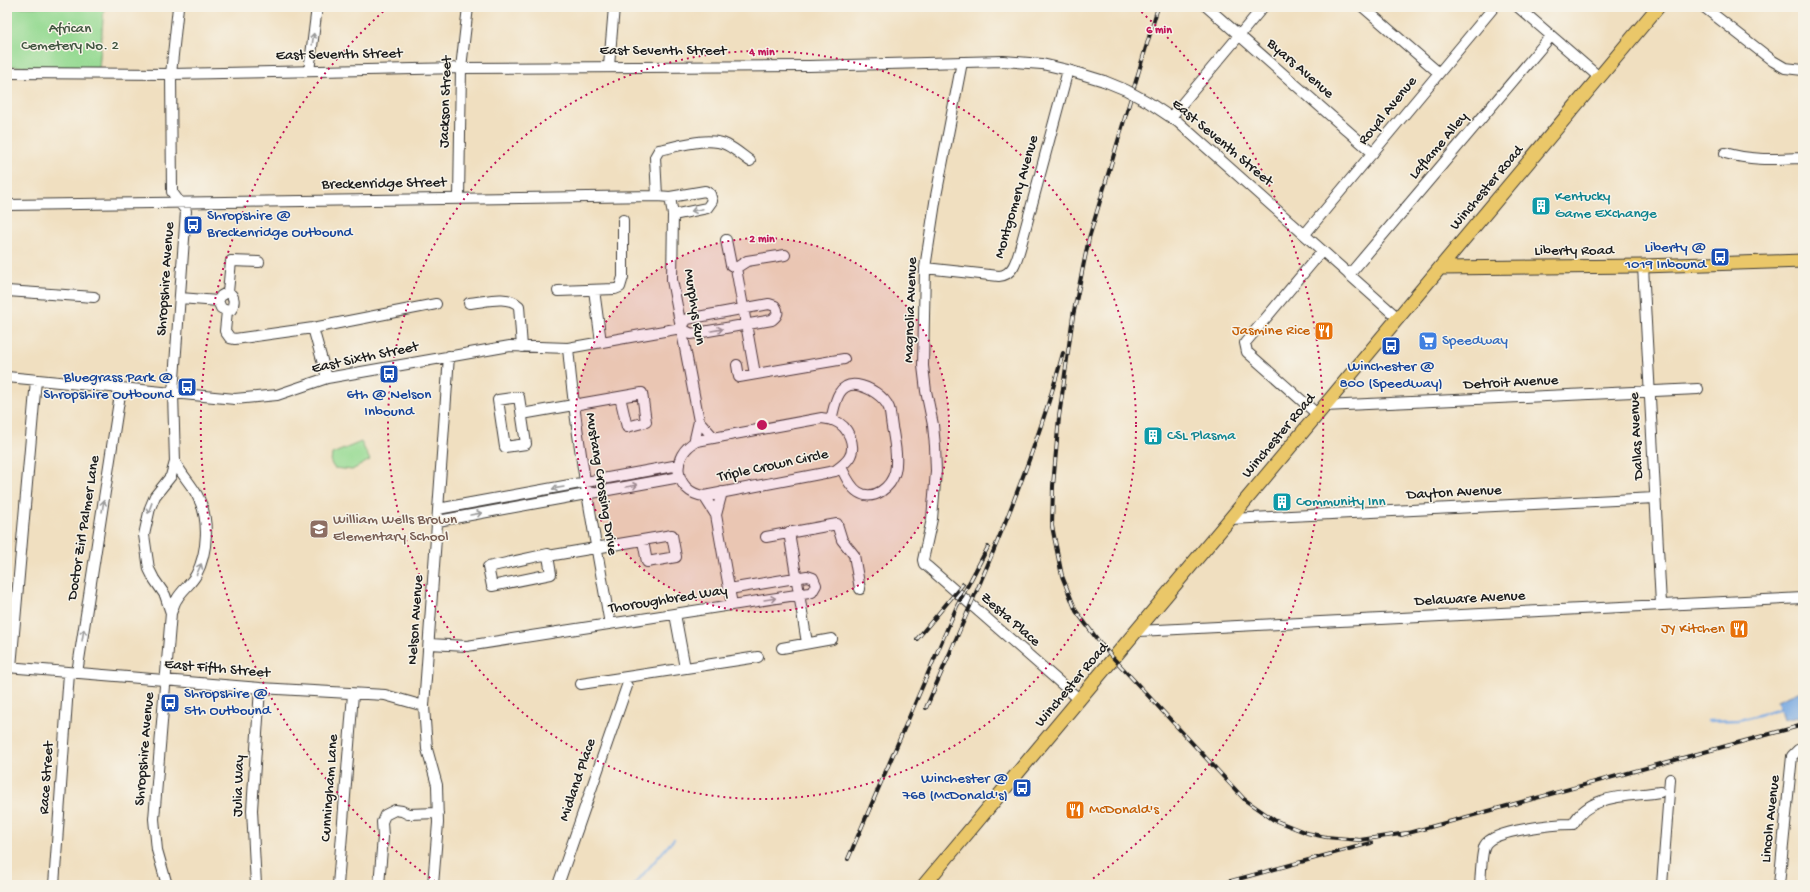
<svg xmlns="http://www.w3.org/2000/svg" width="1810" height="892" viewBox="0 0 1810 892" font-family="'Gochi Hand',sans-serif">
	<style>
		.green { fill: #96da93; stroke: #597b58 }
		.water { fill: #76a7e1; stroke: #49627e }
		.lines { fill: none; stroke-linecap: round; stroke-linejoin: round }
		.stream { stroke: #76a7e1; stroke-width: 2.5 }
		.minor-casing { stroke: #3c3935; stroke-width: 12 }
		.major-casing { stroke: #3c3935; stroke-width: 15 }
		.minor { stroke: #fff; stroke-width: 10 }
		.major { stroke: #eac769; stroke-width: 13 }
		.rail-casing { stroke: #1c1c1c; stroke-width: 4 }
		.rail { stroke: #f7f3e8; stroke-width: 2.5; stroke-dasharray: 8; stroke-linecap: butt }
		.minor-bridge-casing { stroke: #3c3935; stroke-width: 12; stroke-linecap: butt }
		.minor-bridge { stroke: #fff; stroke-width: 10 }
		.oneway { stroke: #999 }
		.ring { fill: none; stroke: #c2185b; stroke-width: 2; stroke-dasharray: 2 4 }
		.labels { text-anchor: middle; dominant-baseline: central; stroke-width: 3; stroke-linejoin: round; paint-order: stroke }
		.park-label { font-size: 15px; fill: #415540; stroke: #f7f3e8 }
		.street-label { font-size: 15px; fill: #1c1c1c; stroke: #f7f3e8 }
		.culture-label { font-size: 15px; fill: #0d838f; stroke: #f7f3e8; text-anchor: start }
		.transit-label { font-size: 15px; fill: #164399; stroke: #f7f3e8; text-anchor: end }
		.food-label { font-size: 15px; fill: #c56008; stroke: #f7f3e8; text-anchor: end }
		.shop-label { font-size: 15px; fill: #366cbe; stroke: #f7f3e8; text-anchor: start }
		.education-label { font-size: 15px; fill: #785e54; stroke: #f7f3e8; text-anchor: start }
		.centre { fill: #c2185b; stroke: #f7f3e8; stroke-width: 2 }
		.ring-label { font-size: 12px; text-anchor: middle; font-weight: bold; fill: #c2185b; stroke: #f7f3e8; stroke-width: 3; stroke-linejoin: round; paint-order: stroke }
	</style>
	<rect width="100%" height="100%" fill="#f7f3e8"/>
	<filter id="ink" filterUnits="userSpaceOnUse"><feTurbulence type="fractalNoise" baseFrequency=".025" numOctaves="2"/><feDisplacementMap in="SourceGraphic" scale="8" xChannelSelector="R" yChannelSelector="G"/><feConvolveMatrix kernelMatrix="1 2 1 2 8 2 1 2 1" color-interpolation-filters="sRGB"/></filter>
	<filter id="wash" filterUnits="userSpaceOnUse"><feTurbulence type="fractalNoise" baseFrequency=".012" numOctaves="4" result="noise"/><feDisplacementMap in="SourceGraphic" scale="16" xChannelSelector="R" yChannelSelector="G"/><feGaussianBlur stdDeviation="0.9" result="paint"/><feColorMatrix in="noise" values="0 0 0 0 0 0 0 0 0 0 0 0 0 0 0 0 0 1.4 0 .05"/><feComposite in="paint" operator="in"/></filter>
	<g filter="url(#wash)">
		<rect width="100%" height="100%" fill="#f0dfc0"/>
		<path class="green" d="M7,7H104L99,69L7,66Z
			M361,442L370,460L352,470L334,468L331,463L332,454Z"/>
		<path class="water" d="M1803,690V716L1783,720L1777,701Z"/>
		<g class="lines">
			<path class="stream" d="M1708,721L1739,720L1782,709
				M634,885L674,839"/>
		</g>
	</g>
	<g filter="url(#ink)">
		<g class="lines">
			<g class="minor-casing">
				<path id="minor" d="M1207,7L1373,153
					M1363,7L1439,73
					M1518,7L1599,77
					M1704,7L1773,61L1785,68L1803,70
					M962,62L936,196L925,268L923,366L926,391L933,425L935,446L936,471L932,519L923,560L924,564L928,567L1080,700
					M609,66L614,7
					M309,71L317,7
					M7,73L171,74L461,68L809,66L1003,61L1042,64L1068,70L1104,81
					M1148,102L1178,122L1399,319
					M1171,117L1263,7
					M1725,153C1753,161 1775,159 1803,158
					M657,196L655,157L659,150C679,146 708,136 727,145C735,149 743,156 750,161
					M670,197L673,215L672,280L699,421
					M459,198L461,68L468,7
					M7,205L657,196L670,197L705,191L710,194L712,201L707,208L673,215
					M1305,234L1494,7
					M726,240L731,265L736,268L755,374
					M1643,266L1661,604
					M736,268L747,261L785,255
					M925,268L999,276C1014,275 1017,258 1021,245L1068,70
					M1349,275L1551,36
					M594,290L601,342
					M7,291L94,297
					M558,291L615,289L620,287L623,277V220
					M228,292L231,261L259,262
					M228,292C235,296 235,303 231,310L227,311L221,308L218,301L221,296Z
					M180,298L218,301
					M469,303C484,302 507,294 519,306L522,347
					M227,311L225,331L230,338L235,339L313,328L436,304
					M313,328L327,378
					M568,348C576,441 594,533 610,624
					M737,365L739,377L844,359
					M7,377L235,399L277,395L327,378L510,346L568,348L681,328L691,334L772,320C778,315 779,312 775,306L769,304L687,319L681,328
					M519,397L526,444L505,447L498,400Z
					M1324,406L1698,389
					M522,414L642,393L646,422L627,427L620,397
					M1317,414L1247,352L1245,343L1322,251
					M822,418C826,419 831,419 835,421C848,426 857,446 849,458C845,464 840,467 835,471L704,496C674,492 669,455 697,441Z
					M831,420C835,405 837,382 857,385C869,387 884,396 889,408C891,415 891,425 893,432C895,445 898,459 895,472C891,487 874,502 858,492C850,487 845,475 841,467
					M694,443L699,421L714,438
					M704,496L716,515L722,492
					M438,509L679,465
					M716,515L732,605
					M1230,519L1655,498
					M438,521L680,477
					M789,532L807,643
					M766,537L837,524L842,540L854,555L860,589
					M548,556L551,574L492,586L488,567L548,554V556L672,535L676,557L647,562L643,541
					M171,613L165,595L154,579L149,569L144,535L150,508L155,496L171,476L175,462L173,393L186,211L172,192L171,74L178,7
					M675,614L685,668
					M1138,631L1803,598
					M429,644L467,646L809,593L812,592L816,585L813,578L807,576L729,589
					M782,648L832,639
					M7,667L260,688L385,695L424,706
					M11,667L36,380
					M77,673L121,388
					M581,684L758,657
					M54,885L69,673
					M167,885L157,850L154,819L171,613C173,609 174,603 177,599C182,590 191,584 196,575C208,552 210,518 197,495C191,484 182,475 175,462
					M256,885L252,810L260,688
					M338,885L353,694
					M379,885L383,837L382,822L385,815L395,810L402,811L408,814L438,813
					M433,885L438,823L437,785L427,749L424,706L449,356
					M558,885L627,686
					M1480,885C1481,875 1481,853 1485,845C1493,830 1556,824 1573,824C1590,793 1629,797 1660,792
					M1662,885L1670,779
					M1779,885L1792,756L1798,750L1803,748"/>
			</g>
			<g class="major-casing">
				<path id="major" d="M1441,268L1643,266L1803,261
					M924,885L1658,7"/>
			</g>
			<use href="#minor" class="minor"/>
			<use href="#major" class="major"/>
			<g class="rail-casing">
				<path id="rail" d="M1158,7L1089,238L1073,316L1059,417L1053,486L1052,526L1062,576L1076,611L1103,647L1245,800L1274,820L1307,833L1326,837L1360,840L1407,833
					M917,639L963,584
					M926,708C976,592 1030,476 1063,353
					M1401,835L1803,725
					M848,859L957,606L988,547
					M1216,885L1371,843"/>
			</g>
			<use href="#rail" class="rail"/>
			<g class="minor-bridge-casing">
				<path id="minor-bridge" d="M1104,81L1126,90L1148,102"/>
			</g>
			<use href="#minor-bridge" class="minor-bridge"/>
		</g>
		<defs><path id="oneway-shaft" d="M-6 0H5M1.5-3L5.5 0L1.5 3" fill="none" stroke-width="1.6" stroke-linecap="round" stroke-linejoin="round"/></defs>
		<g class="oneway">
			<use href="#oneway-shaft" transform="translate(313 39) rotate(-82)"/>
			<use href="#oneway-shaft" transform="translate(697 210) rotate(168)"/>
			<use href="#oneway-shaft" transform="translate(717 330) rotate(-10)"/>
			<use href="#oneway-shaft" transform="translate(632 486) rotate(-10)"/>
			<use href="#oneway-shaft" transform="translate(558 488) rotate(170)"/>
			<use href="#oneway-shaft" transform="translate(103 506) rotate(-81)"/>
			<use href="#oneway-shaft" transform="translate(150 508) rotate(110)"/>
			<use href="#oneway-shaft" transform="translate(476 514) rotate(-10)"/>
			<use href="#oneway-shaft" transform="translate(199 569) rotate(-66)"/>
			<use href="#oneway-shaft" transform="translate(770 599) rotate(-9)"/>
			<use href="#oneway-shaft" transform="translate(83 635) rotate(-81)"/>
		</g>
	</g>
	<circle cx="762" cy="425" r="187" fill="#c2185b" fill-opacity=".12"/>
	<g class="ring">
		<circle cx="762" cy="425" r="187"/>
		<circle cx="762" cy="425" r="374"/>
		<path d="M440 885A561 561 0 0 1 387 8M1137 8A561 561 0 0 1 1084 885"/>
	</g>
	<defs>
		<g id="building-square" transform="scale(1)"><rect x="-9" y="-9" width="18" height="18" rx="4" fill="#0f9aa8" stroke="#f7f3e8"/><path d="M-4-6H4V6H1V3H-1V6H-4ZM-2.5-4.3h1.7v1.8h-1.7ZM.8-4.3h1.7v1.8H.8ZM-2.5-1h1.7V.8h-1.7ZM.8-1h1.7V.8H.8Z" fill="#fff"/></g>
		<g id="bus-square" transform="scale(1)"><rect x="-9" y="-9" width="18" height="18" rx="4" fill="#1a4fb4" stroke="#f7f3e8"/><path d="M-5-6H5V4H4V6H2V4H-2V6H-4V4H-5ZM-3.5-4V0h7V-4ZM-3.5 1.2v1.5H-2V1.2ZM2 1.2v1.5H3.5V1.2Z" fill="#fff"/></g>
		<g id="restaurant-square" transform="scale(1)"><rect x="-9" y="-9" width="18" height="18" rx="4" fill="#e8710a" stroke="#f7f3e8"/><path d="M-5-6h1v4h1v-4h1v4h1v-4h1v5L-1.5 .5V6h-2V.5L-5-1ZM5-6V6H3V1.5H1.5Q1.5-4 5-6Z" fill="#fff"/></g>
		<g id="supermarket-square" transform="scale(1)"><rect x="-9" y="-9" width="18" height="18" rx="4" fill="#3f7fe0" stroke="#f7f3e8"/><path d="M-6-5.5h2.5l.6 2H6L4.5 2H-2.5L-4.4-4H-6ZM-1.5 3.2a1.3 1.3 0 1 0 .1 0ZM3 3.2a1.3 1.3 0 1 0 .1 0Z" fill="#fff"/></g>
		<g id="school-square" transform="scale(1)"><rect x="-9" y="-9" width="18" height="18" rx="4" fill="#8d6e63" stroke="#f7f3e8"/><path d="M0-5L7-2L0 1L-7-2ZM-4 1L0 2.5L4 1V4Q0 6-4 4Z" fill="#fff"/></g>
	</defs>
	<g fill-rule="evenodd">
		<use href="#building-square" x="1541" y="206"/>
		<use href="#bus-square" x="193" y="225"/>
		<use href="#bus-square" x="1720" y="257"/>
		<use href="#restaurant-square" x="1324" y="331"/>
		<use href="#supermarket-square" x="1428" y="341"/>
		<use href="#bus-square" x="1391" y="346"/>
		<use href="#bus-square" x="389" y="374"/>
		<use href="#bus-square" x="187" y="387"/>
		<use href="#building-square" x="1153" y="436"/>
		<use href="#building-square" x="1282" y="502"/>
		<use href="#school-square" x="319" y="529"/>
		<use href="#restaurant-square" x="1739" y="629"/>
		<use href="#bus-square" x="170" y="703"/>
		<use href="#bus-square" x="1022" y="788"/>
		<use href="#restaurant-square" x="1075" y="810"/>
	</g>
	<g class="labels">
		<g class="park-label">
			<text x="70" y="29">African<tspan x="70" dy="17">Cemetery No. 2</tspan></text>
		</g>
		<g class="street-label">
			<text x="663" y="51">East Seventh Street</text>
			<text transform="translate(339 55) rotate(-1)">East Seventh Street</text>
			<text transform="translate(1300 69) rotate(41)">Byars Avenue</text>
			<text transform="translate(446 102) rotate(-88)">Jackson Street</text>
			<text transform="translate(1388 111) rotate(-51)">Royal Avenue</text>
			<text transform="translate(1222 143) rotate(40)">East Seventh Street</text>
			<text transform="translate(1439 146) rotate(-50)">Laflame Alley</text>
			<text transform="translate(384 184) rotate(-1)">Breckenridge Street</text>
			<text transform="translate(1487 188) rotate(-50)">Winchester Road</text>
			<text transform="translate(1017 197) rotate(-74)">Montgomery Avenue</text>
			<text x="1574" y="251">Liberty Road</text>
			<text transform="translate(166 279) rotate(-86)">Shropshire Avenue</text>
			<text transform="translate(694 307) rotate(81)">Murphys Run</text>
			<text transform="translate(911 310) rotate(-88)">Magnolia Avenue</text>
			<text transform="translate(365 358) rotate(-12)">East Sixth Street</text>
			<text transform="translate(1511 383) rotate(-3)">Detroit Avenue</text>
			<text transform="translate(1279 436) rotate(-50)">Winchester Road</text>
			<text transform="translate(1637 436) rotate(-93)">Dallas Avenue</text>
			<text transform="translate(773 466) rotate(-12)">Triple Crown Circle</text>
			<text transform="translate(601 484) rotate(81)">Mustang Crossing Drive</text>
			<text transform="translate(1454 493) rotate(-3)">Dayton Avenue</text>
			<text transform="translate(84 528) rotate(-81)">Doctor Zirl Palmer Lane</text>
			<text transform="translate(1470 599) rotate(-3)">Delaware Avenue</text>
			<text transform="translate(668 600) rotate(-9)">Thoroughbred Way</text>
			<text transform="translate(416 620) rotate(-86)">Nelson Avenue</text>
			<text transform="translate(1010 620) rotate(41)">Zesta Place</text>
			<text transform="translate(217 669) rotate(5)">East Fifth Street</text>
			<text transform="translate(1072 685) rotate(-50)">Winchester Road</text>
			<text transform="translate(145 749) rotate(-85)">Shropshire Avenue</text>
			<text transform="translate(47 778) rotate(-86)">Race Street</text>
			<text transform="translate(578 780) rotate(-71)">Midland Place</text>
			<text transform="translate(239 786) rotate(-88)">Julia Way</text>
			<text transform="translate(330 788) rotate(-86)">Cunningham Lane</text>
			<text transform="translate(1771 819) rotate(-84)">Lincoln Avenue</text>
		</g>
		<g class="culture-label">
			<text x="1555" y="197">Kentucky<tspan x="1555" dy="17">Game Exchange</tspan></text>
			<text x="1167" y="436">CSL Plasma</text>
			<text x="1296" y="502">Community Inn</text>
		</g>
		<g class="transit-label">
			<text x="207" y="216" text-anchor="start">Shropshire @<tspan x="207" dy="17">Breckenridge Outbound</tspan></text>
			<text x="1706" y="248">Liberty @<tspan x="1706" dy="17">1019 Inbound</tspan></text>
			<text x="1391" y="367" text-anchor="middle">Winchester @<tspan x="1391" dy="17">800 (Speedway)</tspan></text>
			<text x="173" y="378">Bluegrass Park @<tspan x="173" dy="17">Shropshire Outbound</tspan></text>
			<text x="389" y="395" text-anchor="middle">6th @ Nelson<tspan x="389" dy="17">Inbound</tspan></text>
			<text x="184" y="694" text-anchor="start">Shropshire @<tspan x="184" dy="17">5th Outbound</tspan></text>
			<text x="1008" y="779">Winchester @<tspan x="1008" dy="17">768 (McDonald's)</tspan></text>
		</g>
		<g class="food-label">
			<text x="1310" y="331">Jasmine Rice</text>
			<text x="1725" y="629">JY Kitchen</text>
			<text x="1089" y="810" text-anchor="start">McDonald's</text>
		</g>
		<g class="shop-label">
			<text x="1442" y="341">Speedway</text>
		</g>
		<g class="education-label">
			<text x="333" y="520">William Wells Brown<tspan x="333" dy="17">Elementary School</tspan></text>
		</g>
	</g>
	<circle cx="762" cy="425" r="6" class="centre"/>
	<g class="ring-label">
		<text x="1159" y="33">6 min</text>
		<text x="762" y="55">4 min</text>
		<text x="762" y="242">2 min</text>
	</g>
	<rect width="1810" height="892" fill="none" stroke="#f7f3e8" stroke-width="24"/>
</svg>
